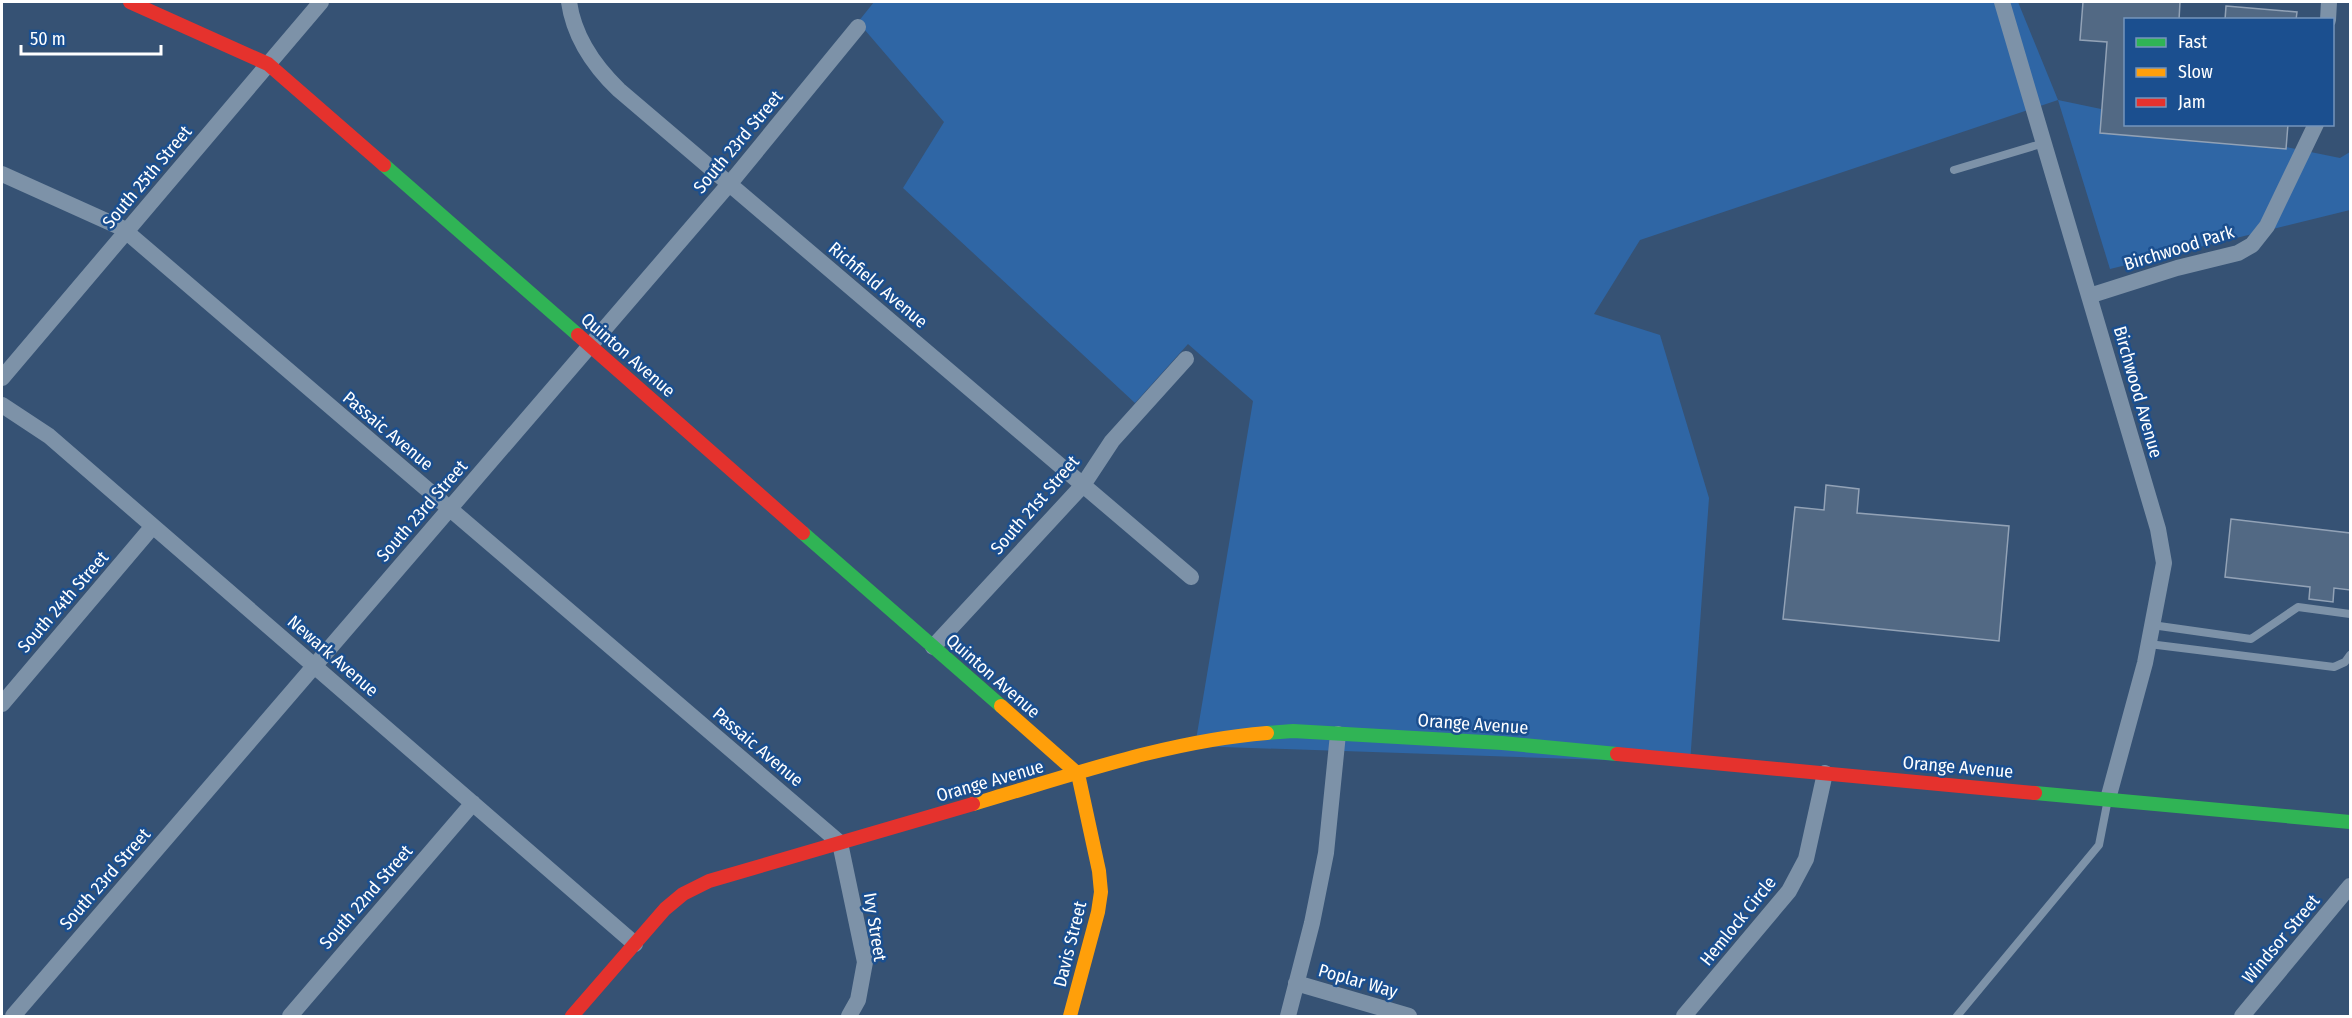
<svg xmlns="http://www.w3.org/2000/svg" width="2352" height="1018" viewBox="0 0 2352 1018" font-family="'Fira Sans Condensed',sans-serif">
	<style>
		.green { fill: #2f66a5 }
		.building { fill: #526984; stroke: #92a2b6; stroke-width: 1.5 }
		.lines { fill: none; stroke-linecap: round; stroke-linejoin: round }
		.lane { stroke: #7d92a8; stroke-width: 8 }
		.street { stroke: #7d92a8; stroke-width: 16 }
		.fast { stroke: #30b455; stroke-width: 14 }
		.slow { stroke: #ff9f0a; stroke-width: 14 }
		.jam { stroke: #e5322d; stroke-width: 14 }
		.labels { text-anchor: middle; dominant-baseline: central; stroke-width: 5; stroke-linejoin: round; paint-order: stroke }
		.street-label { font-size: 18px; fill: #fff; stroke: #1b4f8f }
	</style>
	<rect width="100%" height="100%" fill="#365274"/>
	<path class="green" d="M874,2H2018L2058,100L2125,114L2126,124L2178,125L2340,158L2350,152V210L2110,269L2058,100L1640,240L1594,314L1660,335L1709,498L1690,763L1195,746L1253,401L1188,344L1135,403L903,188L944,122L858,22Z"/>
	<path class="building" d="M2083,2H2180L2179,20H2126V124H2288L2286,149L2100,133L2107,42L2080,40Z
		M2226,6L2297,12L2296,20H2225Z
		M1826,485L1859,489L1857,513L2009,526L1999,641L1783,619L1795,507L1824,510Z
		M2231,519L2350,533V590L2334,588L2333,602L2309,599L2310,587L2225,577Z"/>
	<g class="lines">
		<path class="lane" d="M1954,170L2044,143
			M2152,625L2251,639L2298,607L2350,614
			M2149,644L2334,667L2345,662L2350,655
			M1957,1016L2099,845L2108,799"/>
		<path class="street" d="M569,2C574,37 594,66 619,90L1191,577
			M2002,2L2158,529L2164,563L2145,663L2108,799
			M2328,20L2329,2
			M2,174L122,228L840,843L865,962L858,1000L849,1016
			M2089,296L2177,268L2238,253L2252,245L2267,226L2316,124
			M2,378L321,2
			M2,405L49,436L635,944
			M933,647L1083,485L1112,441L1186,359
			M2,704L153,526
			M1296,983L1409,1016
			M13,1016L736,176L858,27
			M290,1016L473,803
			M1288,1016L1312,923L1326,853L1338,734
			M1684,1016L1789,891L1806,859L1825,773
			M2242,1016L2350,886"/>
		<path class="fast" d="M384,165L578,335
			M803,533L1001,706
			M1267,733L1293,731L1502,743L1617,754
			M2035,793L2350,822"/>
		<path class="slow" d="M1001,706L1078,774L1099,871L1101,892L1098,912L1070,1016
			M973,804C1069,776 1167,741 1267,733"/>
		<path class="jam" d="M130,2L268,64L384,165
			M578,335L803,533
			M1617,754L2035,793
			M572,1016L665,909L683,894L709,881L973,804"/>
	</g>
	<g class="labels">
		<g class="street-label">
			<text transform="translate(738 142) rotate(-50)">South 23rd Street</text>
			<text transform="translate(147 177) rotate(-50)">South 25th Street</text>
			<text transform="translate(2179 248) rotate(-17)">Birchwood Park</text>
			<text transform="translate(878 285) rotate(40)">Richfield Avenue</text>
			<text transform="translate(628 355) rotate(41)">Quinton Avenue</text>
			<text transform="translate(2138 392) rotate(74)">Birchwood Avenue</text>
			<text transform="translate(388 431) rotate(40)">Passaic Avenue</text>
			<text transform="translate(1035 505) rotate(-49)">South 21st Street</text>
			<text transform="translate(422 511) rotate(-49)">South 23rd Street</text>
			<text transform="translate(63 602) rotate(-49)">South 24th Street</text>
			<text transform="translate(333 656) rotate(41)">Newark Avenue</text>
			<text transform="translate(993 676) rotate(41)">Quinton Avenue</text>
			<text transform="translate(1473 724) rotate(4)">Orange Avenue</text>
			<text transform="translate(758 747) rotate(40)">Passaic Avenue</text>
			<text transform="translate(1958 767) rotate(5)">Orange Avenue</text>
			<text transform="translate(990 781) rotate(-16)">Orange Avenue</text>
			<text transform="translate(105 879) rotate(-49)">South 23rd Street</text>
			<text transform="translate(366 897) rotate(-49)">South 22nd Street</text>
			<text transform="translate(1738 921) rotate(-51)">Hemlock Circle</text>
			<text transform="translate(875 927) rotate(81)">Ivy Street</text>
			<text transform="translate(2281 939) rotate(-50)">Windsor Street</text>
			<text transform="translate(1070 944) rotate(-76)">Davis Street</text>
			<text transform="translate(1358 981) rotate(16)">Poplar Way</text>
		</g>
	</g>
	<rect width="2352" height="1018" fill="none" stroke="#ffffff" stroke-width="6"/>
	<rect x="2124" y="18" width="210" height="108" fill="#1b4f8f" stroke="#7695bc" stroke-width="1.5"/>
	<rect x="2136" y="38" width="30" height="9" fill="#30b455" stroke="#7695bc" stroke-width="1.5"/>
	<text x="2178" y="48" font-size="18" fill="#ffffff">Fast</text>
	<rect x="2136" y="68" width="30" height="9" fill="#ff9f0a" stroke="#7695bc" stroke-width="1.5"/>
	<text x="2178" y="78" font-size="18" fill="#ffffff">Slow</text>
	<rect x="2136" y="98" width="30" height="9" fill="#e5322d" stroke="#7695bc" stroke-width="1.5"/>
	<text x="2178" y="108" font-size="18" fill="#ffffff">Jam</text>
	<path d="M21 45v9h140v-9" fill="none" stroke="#ffffff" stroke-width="3"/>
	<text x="30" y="45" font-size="18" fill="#ffffff" stroke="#1b4f8f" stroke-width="4.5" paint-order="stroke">50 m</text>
</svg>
